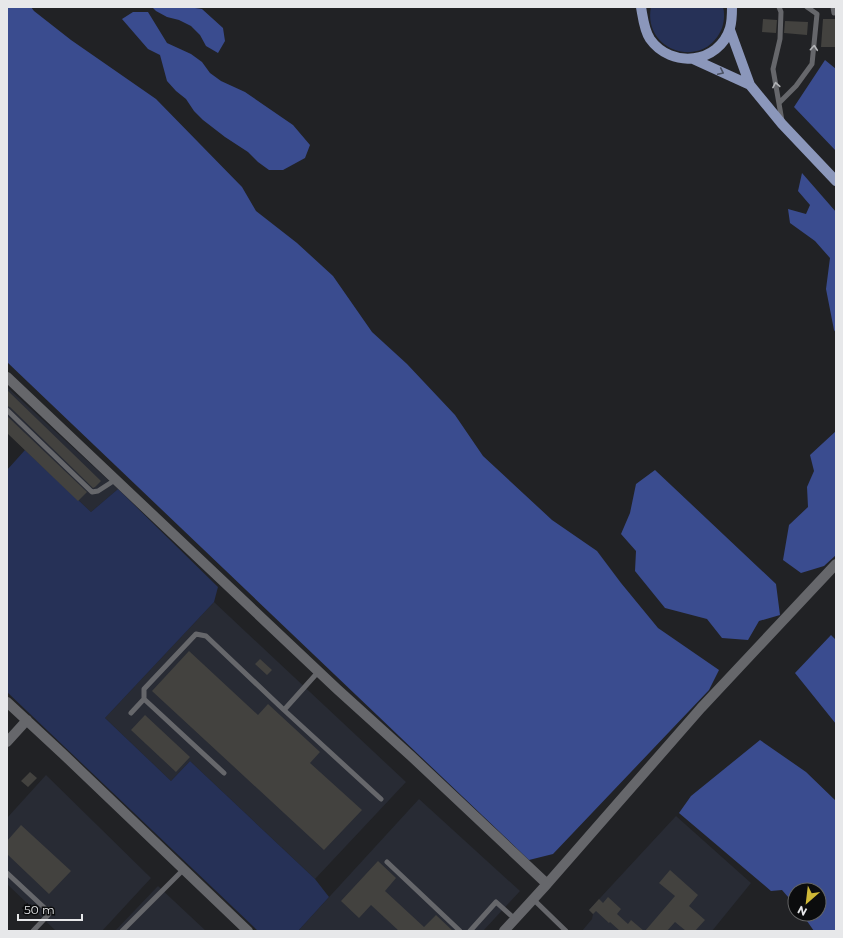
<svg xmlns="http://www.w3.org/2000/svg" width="843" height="938" viewBox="0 0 843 938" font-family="Montserrat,sans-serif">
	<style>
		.built { fill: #282b34 }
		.green { fill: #263157 }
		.forest { fill: #3a4c8f }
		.building { fill: #43423f }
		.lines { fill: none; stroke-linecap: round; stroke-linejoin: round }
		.lane { stroke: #66676b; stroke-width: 5 }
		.street { stroke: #66676b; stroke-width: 10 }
		.primary { stroke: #8b97bb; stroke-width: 10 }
		.oneway { stroke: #b3b4b7 }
		.oneway2 { stroke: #4b5264 }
	</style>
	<rect width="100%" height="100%" fill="#212225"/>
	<path class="built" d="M7,387L118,489L91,512L7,433Z
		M214,602L406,782L315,879L190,761L171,781L105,718Z
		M46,775L151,878L102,931H56L7,884V818Z
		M419,799L520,891L483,931H298Z
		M676,816L751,883L712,931H582L592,919L593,914L589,910Z
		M158,886L206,931H115Z"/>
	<path class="green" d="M651,7H723C725,14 724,22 722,28C705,71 642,52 651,7Z
		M25,450L91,512L118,489L218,587L214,602L105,718L171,781L190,761L315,879L329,897L298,931H258L7,692V470Z"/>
	<path class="forest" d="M7,7H31L34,11L71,40L156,99L242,187L256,211L297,243L333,276L372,332L407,364L455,415L483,456L552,520L597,551L621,583L658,628L719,670L709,690L553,854L529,860L7,362Z
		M152,7H188L202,9L223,28L225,41L218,53L206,46L200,35L191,26L179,20L167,17L156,11Z
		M133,12H148L167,43L191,54L202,62L210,73L221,81L245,92L293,125L310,145L305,158L283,170H269L258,162L248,152L225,137L203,120L194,111L186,99L176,91L167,81L160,55L148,49L122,19Z
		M825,60L836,69V151L794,107Z
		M802,173L836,212V333L834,330L826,289L830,258L815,241L790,223L788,209L806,214L810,205L798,191Z
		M836,431V555L824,566L801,573L783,560L789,525L808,507L807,487L814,471L810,455Z
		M655,470L776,584L780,615L759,621L748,640L722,638L707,619L665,608L635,571L636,551L621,534L630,513L636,484Z
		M831,635L836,640V724L795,673Z
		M760,740L806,772L836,801V931H814L802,914H819V890H795V905L782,890L771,891L679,813L691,796Z"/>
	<path class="building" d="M763,19L777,20L776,33L762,32Z
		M823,19H836V47H821Z
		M785,21L808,22L807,35L784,33Z
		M7,390L101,481L95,487L93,488L10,407L7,406Z
		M7,416L87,492L78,501L7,433Z
		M189,651L258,715L268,704L320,752L310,763L362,810L324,850L152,691Z
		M260,659L272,670L267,675L255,664Z
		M145,715L190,757L176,772L131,730Z
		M30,772L37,778L28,787L21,781Z
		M21,825L71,871L49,894L7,854V841Z
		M378,861L396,878L385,891L424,927L436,915L453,931H399L371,905L359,918L341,901Z
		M670,870L698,895L689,906L705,920L695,931H686L675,922L667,931H645L675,896L659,883Z
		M608,897L621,909L617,914L628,924L631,920L644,931H620L610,922L609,923L596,911L593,914L589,910L599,899L603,903Z"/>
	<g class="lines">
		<path class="lane" d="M779,7L781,12L780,39L773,69L782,121
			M833,7L834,13
			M779,103L796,86L812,64L817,14L807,7
			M7,410L92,492L98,491L115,480
			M319,671L284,710L381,799
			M131,713L144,699
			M224,773L144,699V689L196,634L206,636L284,710
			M387,862L460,931
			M7,873L50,913L33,931
			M533,899L566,931
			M122,931L184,869
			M470,931L496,902L515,919"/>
		<path class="street" d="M7,377L337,689L411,756L547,884
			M7,702L63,754L248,931
			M7,742L27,720
			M504,931L547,884L701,708L836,564"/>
		<path class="primary" d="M641,7C643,18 644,30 650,39C671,69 719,64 730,28C732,21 732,14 732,7
			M730,30L750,85L782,124L836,181
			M693,59L750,85"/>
	</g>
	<defs><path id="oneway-chevron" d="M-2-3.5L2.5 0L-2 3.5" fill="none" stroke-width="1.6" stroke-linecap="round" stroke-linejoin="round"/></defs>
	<g class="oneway">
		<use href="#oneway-chevron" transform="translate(814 48) rotate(-85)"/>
		<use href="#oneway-chevron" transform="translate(776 85) rotate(-100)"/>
	</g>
	<use class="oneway2" href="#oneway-chevron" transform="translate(721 72) rotate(25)"/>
	<rect width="843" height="938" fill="none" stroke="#e7e8ea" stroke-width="16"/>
	<g transform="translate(807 902) rotate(208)"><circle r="19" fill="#0b0c0d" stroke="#636465"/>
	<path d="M0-3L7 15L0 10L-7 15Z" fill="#cfb837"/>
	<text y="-6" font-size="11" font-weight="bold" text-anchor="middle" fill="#e7e8ea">N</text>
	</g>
	<path d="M18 914v6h64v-6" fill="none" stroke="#e7e8ea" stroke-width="2"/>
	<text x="24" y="914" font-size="12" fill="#e7e8ea" stroke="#0b0c0d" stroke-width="3" paint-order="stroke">50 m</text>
</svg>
